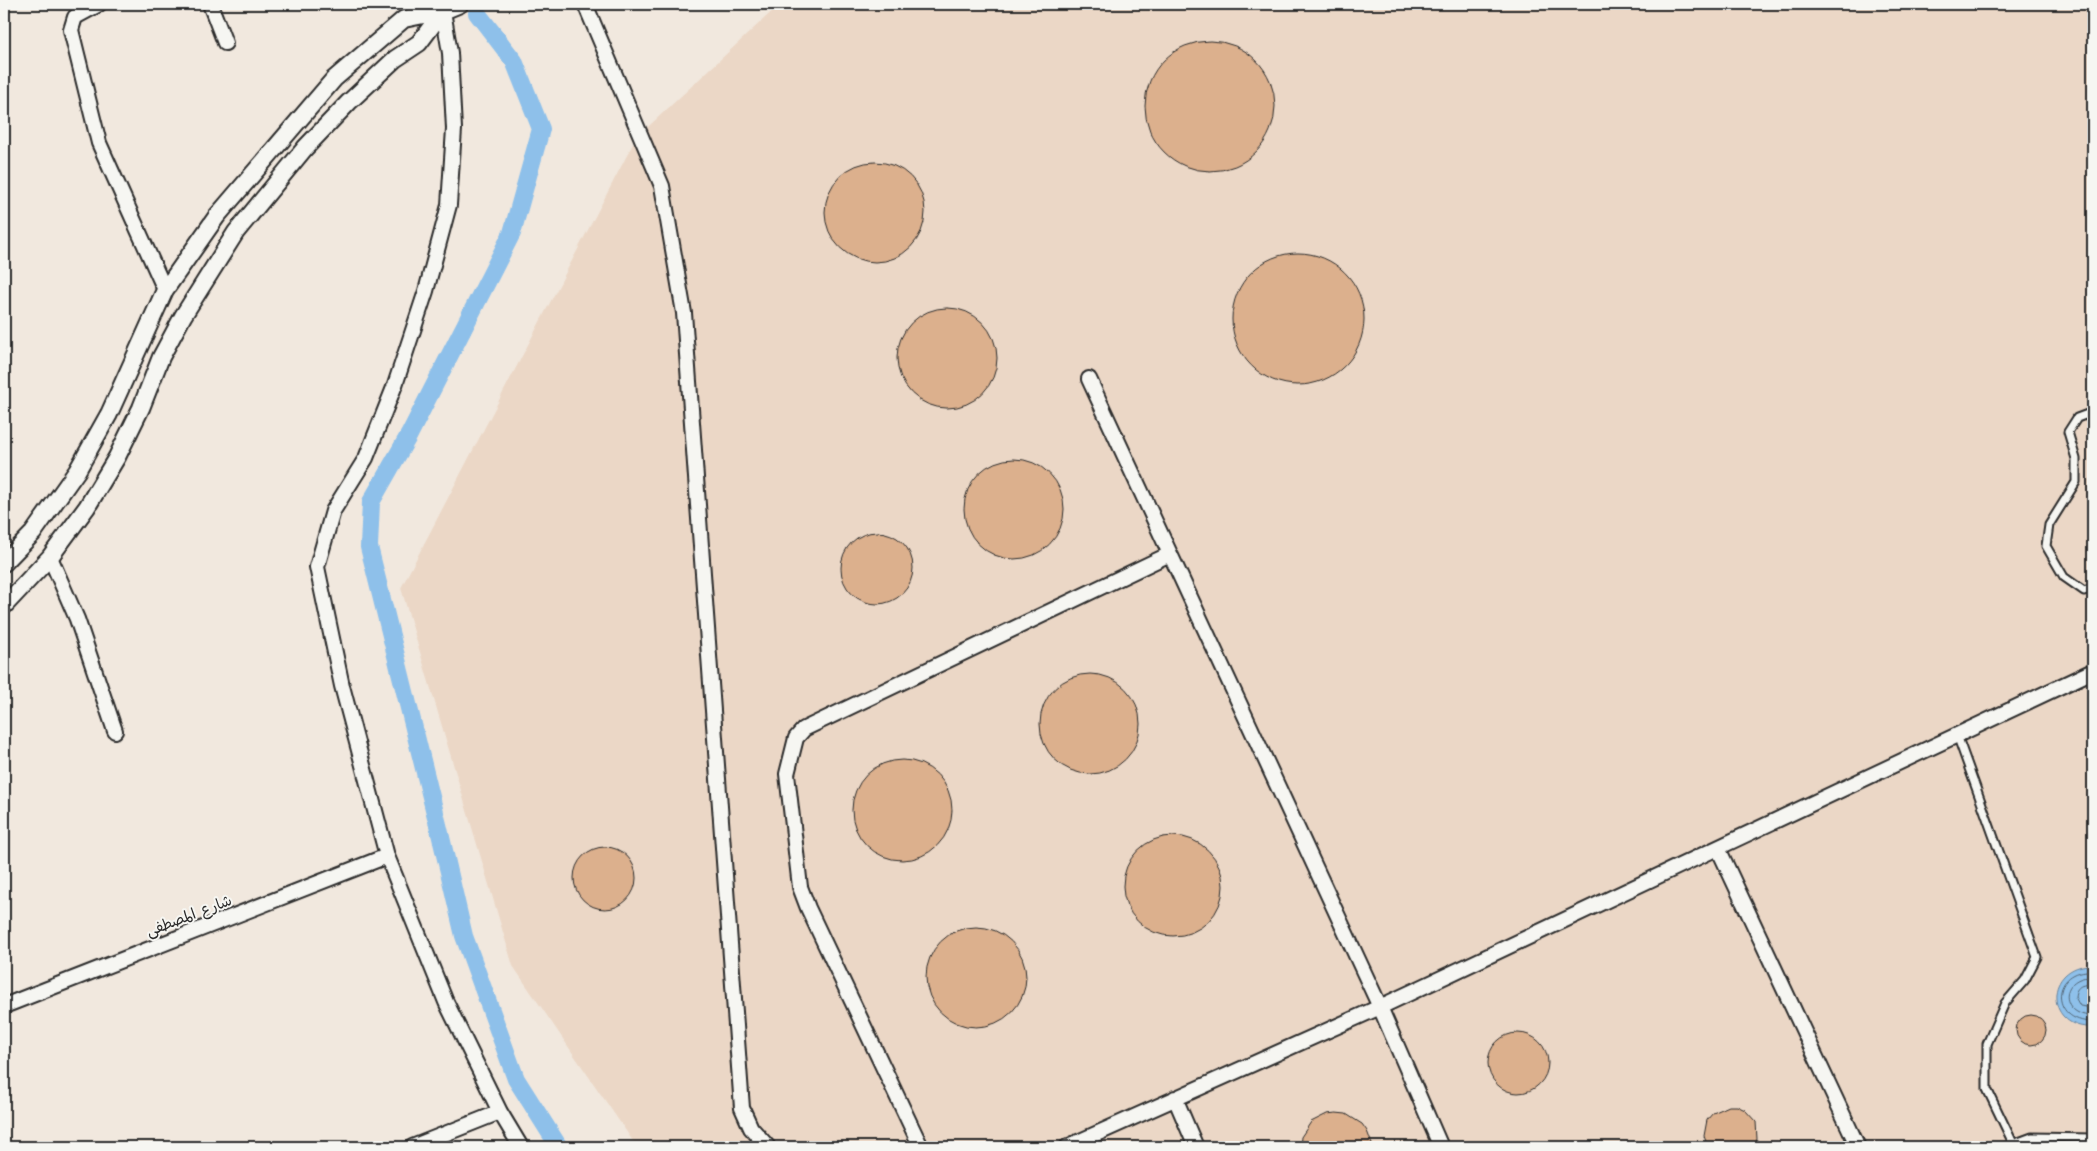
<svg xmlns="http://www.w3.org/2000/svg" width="2097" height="1151" viewBox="0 0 2097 1151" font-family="'Architects Daughter','Playpen Sans Arabic',sans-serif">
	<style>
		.built { fill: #ebd7c6 }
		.water { fill: #8ec0ea; stroke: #66849e }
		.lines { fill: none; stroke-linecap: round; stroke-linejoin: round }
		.shore { stroke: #536777; stroke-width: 1 }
		.canal { stroke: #8ec0ea; stroke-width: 18 }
		.building { fill: #dcb08d; stroke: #2b2b2b }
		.service-casing { stroke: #2b2b2b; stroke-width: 11 }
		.minor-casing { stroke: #2b2b2b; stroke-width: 18 }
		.tertiary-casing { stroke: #2b2b2b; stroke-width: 20 }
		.service { stroke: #f6f6f2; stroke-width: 7 }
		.minor { stroke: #f6f6f2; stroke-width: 14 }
		.tertiary { stroke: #f6f6f2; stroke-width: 16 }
		.labels { text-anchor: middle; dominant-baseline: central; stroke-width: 4; stroke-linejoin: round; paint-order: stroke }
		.street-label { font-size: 15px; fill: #2b2b2b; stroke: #f6f6f2 }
	</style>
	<rect width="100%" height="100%" fill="#f1e8de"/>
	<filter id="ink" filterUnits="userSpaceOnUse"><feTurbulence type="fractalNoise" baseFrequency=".02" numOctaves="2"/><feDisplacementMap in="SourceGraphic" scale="10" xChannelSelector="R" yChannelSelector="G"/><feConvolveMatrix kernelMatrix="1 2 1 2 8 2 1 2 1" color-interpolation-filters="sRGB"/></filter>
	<g filter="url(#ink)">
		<path class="built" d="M780,4H2093V1147H637L513,966L401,588L636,138Z"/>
		<path class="water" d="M2088,965L2093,966V1027C2047,1030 2042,970 2088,965Z"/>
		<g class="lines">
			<path class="shore" d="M2093,971C2051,968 2048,1022 2093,1022
				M2093,977C2059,975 2058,1016 2093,1016
				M2093,985C2083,984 2076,985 2075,997L2080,1006L2093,1008"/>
			<path class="canal" d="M477,13L514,61L541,129L512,233L409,435L371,502L369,547L439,829L464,936L516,1079L559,1147"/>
		</g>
		<path class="building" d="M1145 106a65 65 0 1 1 130 0a65 65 0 1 1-130 0Z
			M825 212a50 50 0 1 1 100 0a50 50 0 1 1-100 0Z
			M1232 319a66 66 0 1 1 132 0a66 66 0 1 1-132 0Z
			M897 358a50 50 0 1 1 100 0a50 50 0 1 1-100 0Z
			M964 509a50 50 0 1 1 100 0a50 50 0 1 1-100 0Z
			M841 568a36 36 0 1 1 72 0a36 36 0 1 1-72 0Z
			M1040 724a50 50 0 1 1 100 0a50 50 0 1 1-100 0Z
			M852 810a50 50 0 1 1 100 0a50 50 0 1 1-100 0Z
			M1123 886a50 50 0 1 1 100 0a50 50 0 1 1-100 0Z
			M574 878a31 31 0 1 1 62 0a31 31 0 1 1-62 0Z
			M926 977a50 50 0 1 1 100 0a50 50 0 1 1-100 0Z
			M2016 1030a15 15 0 1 1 30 0a15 15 0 1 1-30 0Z
			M1488 1063a30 30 0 1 1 60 0a30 30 0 1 1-60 0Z
			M1729,1106H1737L1745,1110L1756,1122L1757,1139L1754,1147H1708L1704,1136L1707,1120L1713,1113Z
			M1336,1113L1346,1114L1362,1124L1367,1131L1373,1147H1300L1301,1137L1311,1122L1327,1114Z"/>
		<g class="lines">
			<g class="service-casing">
				<path id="service" d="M2093,412L2077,418L2068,432L2076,459V482L2049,525L2046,546L2064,577L2084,591L2093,588
					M1957,735L2037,957L2025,980L2005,1003L1987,1044V1089L2013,1143
					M2005,1147L2032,1137L2093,1138"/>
			</g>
			<g class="minor-casing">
				<path id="minor" d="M99,4L75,17L71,30L99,143L165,290
					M210,4L225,43
					M585,4L662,186L684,313L742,1108L751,1128L768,1147
					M443,11L450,53L454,129L449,205L426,291L395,385L366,458L333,511L317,567L342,686L387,856L446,1002L500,1112L521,1147
					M1089,379L1380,1007L1441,1147
					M50,557L77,619L115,731
					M1718,848L1858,1147
					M4,1006L387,856
					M1175,1098L1196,1147
					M412,1147L500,1112
					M921,1147L808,908L800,887L787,774L796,738L804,729L1170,554
					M1067,1147L1380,1007L2093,671"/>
			</g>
			<g class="tertiary-casing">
				<path id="tertiary" d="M4,563L33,533L77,471L109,414L165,290L217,216L334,79L404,19L443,11L460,4
					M4,606L50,557L87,507L117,457L141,408L161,357L183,316L236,232L305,148L349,102L395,59L419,43L443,11"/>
			</g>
			<use href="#service" class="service"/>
			<use href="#minor" class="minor"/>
			<use href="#tertiary" class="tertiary"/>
		</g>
	</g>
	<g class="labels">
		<g class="street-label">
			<text transform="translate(189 916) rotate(-21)">شارع المصطفى</text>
		</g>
	</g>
	<rect width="2097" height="1151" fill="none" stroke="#f6f6f2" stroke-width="20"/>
	<rect x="10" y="10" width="2077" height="1131" fill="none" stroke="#2b2b2b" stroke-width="2" filter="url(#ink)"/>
</svg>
